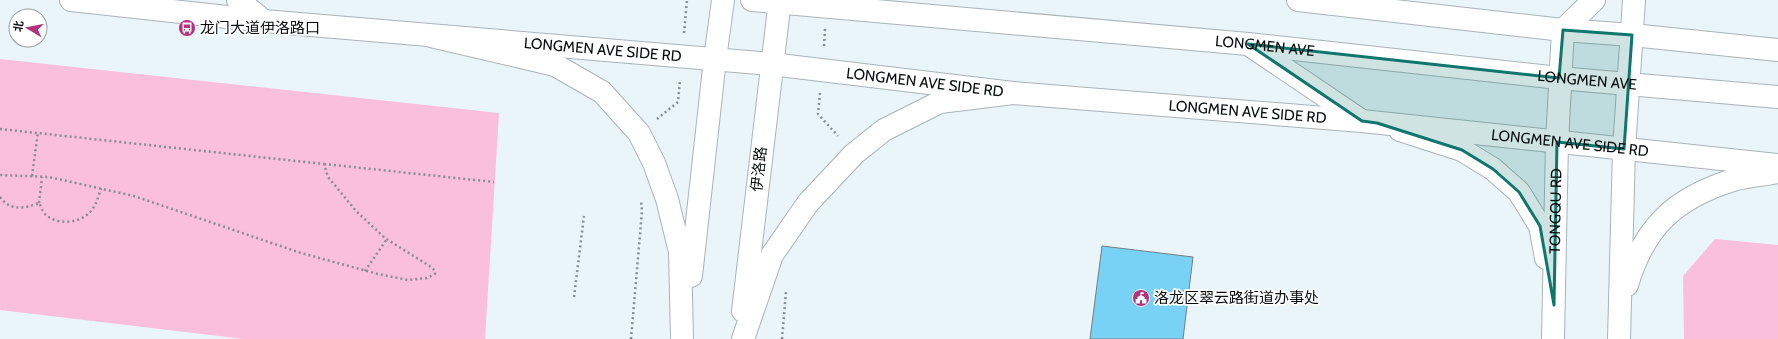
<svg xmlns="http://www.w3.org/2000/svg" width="1778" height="339" viewBox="0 0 1778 339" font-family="Cabin,'Noto Sans SC',sans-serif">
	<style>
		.green { fill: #fabfdb }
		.building { fill: #78d2f6; stroke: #747d81 }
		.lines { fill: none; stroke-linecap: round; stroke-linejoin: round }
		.tertiary-casing { stroke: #a9b3b8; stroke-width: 24 }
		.secondary-casing { stroke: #a9b3b8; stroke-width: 24 }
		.primary-casing { stroke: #a9b3b8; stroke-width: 24 }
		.trunk-casing { stroke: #a9b3b8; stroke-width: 24 }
		.path { stroke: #868e91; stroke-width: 2.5; stroke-dasharray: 2 3; stroke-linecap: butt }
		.tertiary { stroke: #fff; stroke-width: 22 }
		.secondary { stroke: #fff; stroke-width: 22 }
		.primary { stroke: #fff; stroke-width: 22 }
		.trunk { stroke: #fff; stroke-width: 22 }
		.marked { fill: #0f766e; fill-opacity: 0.2; stroke: #0f766e; stroke-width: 3; stroke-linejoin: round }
		.labels { text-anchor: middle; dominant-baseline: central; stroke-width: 3.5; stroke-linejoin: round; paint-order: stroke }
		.poi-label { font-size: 15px; fill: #080c0d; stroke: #fff; text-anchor: start }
		.street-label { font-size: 15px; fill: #080c0d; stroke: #fff }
	</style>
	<rect width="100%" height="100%" fill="#eaf5f9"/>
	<path class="green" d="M0,59L499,113L485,339H244L0,310Z
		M1715,239L1778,245V339H1684L1683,276Z"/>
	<path class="building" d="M1102,246L1193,257L1183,339H1090Z"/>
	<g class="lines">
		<g class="tertiary-casing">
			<g id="tertiary">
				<path d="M1400,130L1462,150L1493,169L1519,192L1540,226L1546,258"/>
				<path d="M1627,285C1644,227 1675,198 1733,180C1747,176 1763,175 1778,172"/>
				<path id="s1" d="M1553,339L1557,142L1563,30L1594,0"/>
				<path d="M1619,339L1624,149L1634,0"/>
			</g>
		</g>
		<g class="secondary-casing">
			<g id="secondary">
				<path id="s2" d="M71,0L264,21L771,64L1013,93L1362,121L1778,165"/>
			</g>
		</g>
		<g class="primary-casing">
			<path id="primary" d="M238,0L264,21
				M431,36L555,65L602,92L639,133L654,163L667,199L680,252L682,339
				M1248,44L1362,121
				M691,276L715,59L723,0
				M743,311L780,0
				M743,339L772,255L808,203L854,154L884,130L940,102L1013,93"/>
		</g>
		<g class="trunk-casing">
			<g id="trunk">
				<path id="s3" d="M752,0L1248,44L1559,78L1778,97"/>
				<path d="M1298,0L1563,30L1632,35L1778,50"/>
			</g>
		</g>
		<path class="path" d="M684,33L687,0
			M824,46L825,29
			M820,93L818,114L838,136
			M657,119L678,102L680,80
			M0,129L324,164L328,177L356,211L385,238L431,267L435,271V274L427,278L408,280L378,274L301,253L134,196L49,177L0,175
			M324,164L494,182
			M32,176L38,132
			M0,197C10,211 24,209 39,203C41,206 42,211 45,214C56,225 78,224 89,213C96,207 98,197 101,188
			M39,203L42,177
			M365,271L387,239
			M574,297L584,216
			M631,339L642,211L641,201
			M782,339L786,292"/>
		<use href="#tertiary" class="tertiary"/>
		<use href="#secondary" class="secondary"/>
		<use href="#primary" class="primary"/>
		<use href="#trunk" class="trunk"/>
	</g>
	<path class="marked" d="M1563,30L1632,35L1624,149L1557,142L1554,305L1540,226L1519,192L1493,169L1462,150L1377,123L1362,121L1248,44L1559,78Z"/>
	<defs>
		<g id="bus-disc" transform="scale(0.9)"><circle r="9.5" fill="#b2327d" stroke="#fff"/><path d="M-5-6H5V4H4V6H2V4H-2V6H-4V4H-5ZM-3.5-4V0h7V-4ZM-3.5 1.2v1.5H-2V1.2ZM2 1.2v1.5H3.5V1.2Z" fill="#fff"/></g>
		<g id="civic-disc" transform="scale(0.9)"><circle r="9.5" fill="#b2327d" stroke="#fff"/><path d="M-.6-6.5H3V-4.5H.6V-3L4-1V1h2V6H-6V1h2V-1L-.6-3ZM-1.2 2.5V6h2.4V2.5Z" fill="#fff"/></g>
	</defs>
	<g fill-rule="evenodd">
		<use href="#bus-disc" x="187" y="28"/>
		<use href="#civic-disc" x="1141" y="298"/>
	</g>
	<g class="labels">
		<g class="poi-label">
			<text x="200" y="28">龙门大道伊洛路口</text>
			<text x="1154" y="298">洛龙区翠云路街道办事处</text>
		</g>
		<g class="street-label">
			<text stroke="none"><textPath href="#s3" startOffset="515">LONGMEN AVE</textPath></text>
			<text stroke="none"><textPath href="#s2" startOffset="534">LONGMEN AVE SIDE RD</textPath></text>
			<text stroke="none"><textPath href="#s3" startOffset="839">LONGMEN AVE</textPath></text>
			<text stroke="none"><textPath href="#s2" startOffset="858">LONGMEN AVE SIDE RD</textPath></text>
			<text stroke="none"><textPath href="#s2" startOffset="1182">LONGMEN AVE SIDE RD</textPath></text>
			<text stroke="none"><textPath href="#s2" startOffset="1506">LONGMEN AVE SIDE RD</textPath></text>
			<text transform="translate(759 169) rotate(-84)">伊洛路</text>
			<text stroke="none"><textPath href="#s1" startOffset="128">TONGQU RD</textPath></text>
		</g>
	</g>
	<g transform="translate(28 28) rotate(280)"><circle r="19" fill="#ffffff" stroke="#9c9e9e"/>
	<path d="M0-3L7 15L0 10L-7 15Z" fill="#b2327d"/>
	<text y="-6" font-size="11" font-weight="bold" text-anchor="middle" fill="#080c0d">北</text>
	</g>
</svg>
